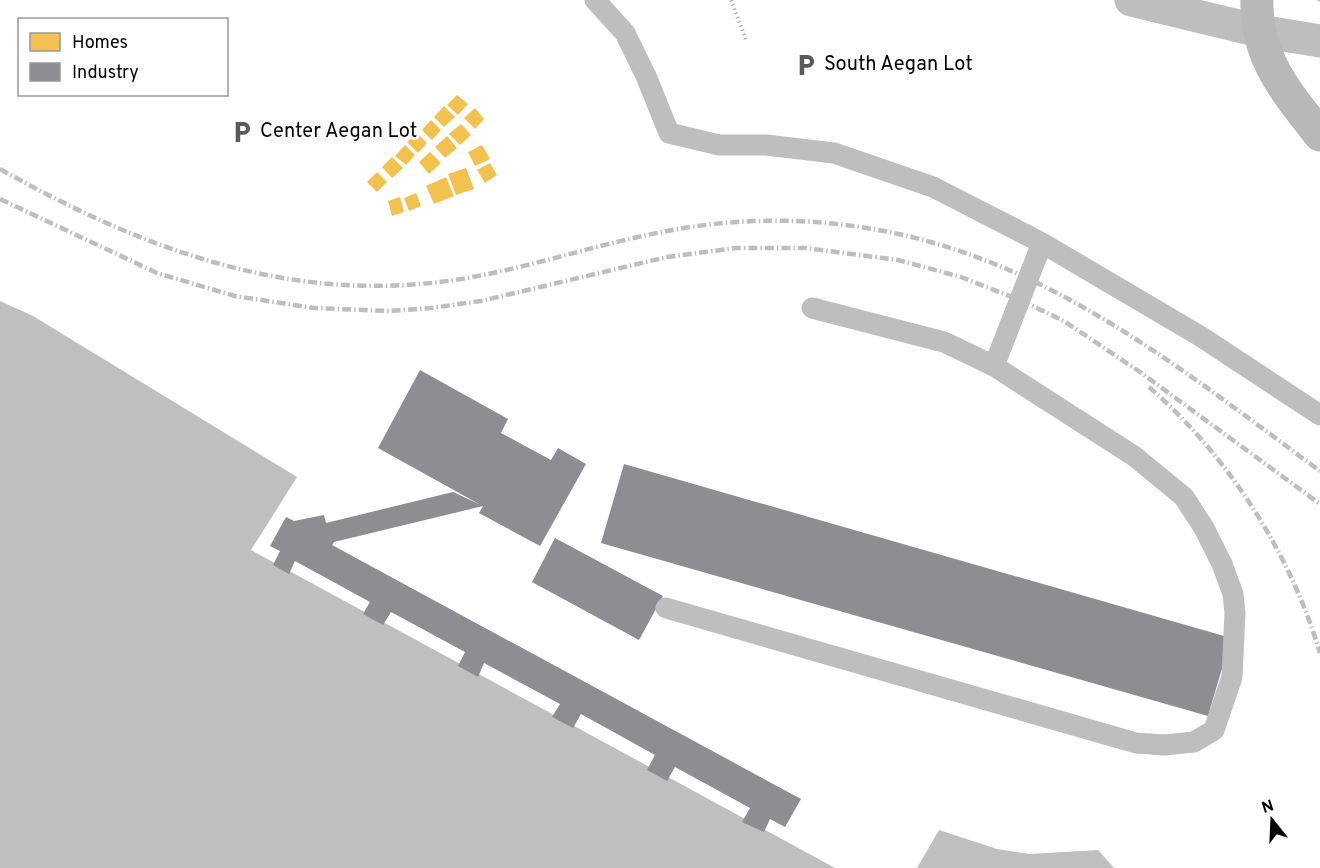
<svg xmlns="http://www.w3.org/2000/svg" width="1320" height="868" viewBox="0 0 1320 868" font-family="Overpass,sans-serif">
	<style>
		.water { fill: #bfbfbf }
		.homes { fill: #f2c14e }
		.industry { fill: #8d8d92 }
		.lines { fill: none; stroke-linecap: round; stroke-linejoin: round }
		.path { stroke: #b9b9b9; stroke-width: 4; stroke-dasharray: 1.5 3; stroke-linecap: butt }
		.service { stroke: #bebebe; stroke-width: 21 }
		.tertiary { stroke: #bebebe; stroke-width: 33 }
		.secondary { stroke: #b8b8b8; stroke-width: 33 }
		.tram { stroke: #bebebe; stroke-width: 1.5 }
		.rail { stroke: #bebebe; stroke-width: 4.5; stroke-dasharray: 9 3 1.5 3; stroke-linecap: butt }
		.labels { text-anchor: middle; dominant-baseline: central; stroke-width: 6; stroke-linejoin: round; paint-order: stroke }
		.poi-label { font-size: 20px; fill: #000; stroke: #fff; text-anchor: start }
	</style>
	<rect width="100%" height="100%" fill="#fff"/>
	<path class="water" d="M0,301L33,316L297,477L251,550L835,868H0Z
		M939,830L997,849L1030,854L1098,850L1114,868H917Z"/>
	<path class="homes" d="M457,95L468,104L458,115L447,105Z
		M444,106L455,117L444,127L434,117Z
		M475,108L484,119L475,129L464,118Z
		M431,120L441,130L432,140L422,130Z
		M461,124L471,135L460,145L449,134Z
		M417,133L427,143L418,153L407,142Z
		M447,136L457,148L445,158L435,147Z
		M405,145L415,155L406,165L395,156Z
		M482,145L490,159L475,166L468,152Z
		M430,152L441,163L429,174L419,162Z
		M392,157L403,168L392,178L382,167Z
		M490,163L497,175L485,183L477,170Z
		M466,168L474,189L456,195L448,174Z
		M377,172L387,182L377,192L367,182Z
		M446,177L454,196L434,204L426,186Z
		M416,193L421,206L409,211L404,198Z
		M400,197L404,212L392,216L388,201Z"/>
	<path class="industry" d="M420,370L508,419L501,433L551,460L558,448L586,464L540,546L479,513L483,506L334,542L332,545L801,799L785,827L770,819L764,832L742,822L750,808L675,767L667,781L647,770L655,755L581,714L573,728L552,717L560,704L484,663L478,677L458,666L465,652L391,612L383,625L363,614L370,602L295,561L289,574L273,565L280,551L270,546L286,517L294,521L324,515L326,523L453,492L479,504L378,448Z
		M624,464L1231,638L1208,716L601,543Z
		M555,538L663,596L639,640L532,582Z"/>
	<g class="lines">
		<path class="path" d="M731,0L746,40"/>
		<path class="service" d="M595,0L625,33L646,76L669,133L719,145H766L834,153L933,187L1042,243L1200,336L1320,415
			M994,366L1042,243
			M666,608L1136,743L1164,745L1194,742L1214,730L1232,677L1235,613L1233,594L1222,564L1204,528L1184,497L1134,456L994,366L944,342L812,308"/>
		<path class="tertiary" d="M1131,0L1259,31L1320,41"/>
		<path class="secondary" d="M1257,0C1255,57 1287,93 1320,135"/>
		<path class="tram" d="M1318,0L1320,1"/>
		<path class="rail" d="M0,169C144,250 294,306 461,279C529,268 594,245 662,232C726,219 796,217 860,227C1041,253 1178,367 1320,471
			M0,199L157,273L235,296L314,308L389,311L431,308L481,301L667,257L736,248H805L898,260L961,277L1020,300L1064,321L1140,372L1320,504
			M1149,387C1228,456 1290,552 1320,653"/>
	</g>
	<defs>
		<g id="parking-bare" transform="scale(1.8)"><path d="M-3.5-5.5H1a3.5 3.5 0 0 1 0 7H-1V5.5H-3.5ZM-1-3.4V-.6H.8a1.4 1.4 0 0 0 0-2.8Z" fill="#595959" stroke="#fff" stroke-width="2.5" paint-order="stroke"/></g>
	</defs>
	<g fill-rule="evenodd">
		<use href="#parking-bare" x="806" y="65"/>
		<use href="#parking-bare" x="242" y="132"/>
	</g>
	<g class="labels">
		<g class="poi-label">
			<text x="824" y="65">South Aegan Lot</text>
			<text x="260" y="132">Center Aegan Lot</text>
		</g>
	</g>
	<rect x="18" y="18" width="210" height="78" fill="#ffffff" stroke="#999999" stroke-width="1.5"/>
	<rect x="30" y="33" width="30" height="18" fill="#f2c14e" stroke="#999999" stroke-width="1.5"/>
	<text x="72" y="48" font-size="18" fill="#000000">Homes</text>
	<rect x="30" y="63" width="30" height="18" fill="#8d8d92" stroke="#999999" stroke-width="1.5"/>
	<text x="72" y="78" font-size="18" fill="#000000">Industry</text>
	<g transform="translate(1272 820) rotate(342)" stroke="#ffffff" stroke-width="4.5" paint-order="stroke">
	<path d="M0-4.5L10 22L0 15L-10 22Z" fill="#000000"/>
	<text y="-9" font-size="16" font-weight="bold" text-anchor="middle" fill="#000000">N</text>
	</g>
</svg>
